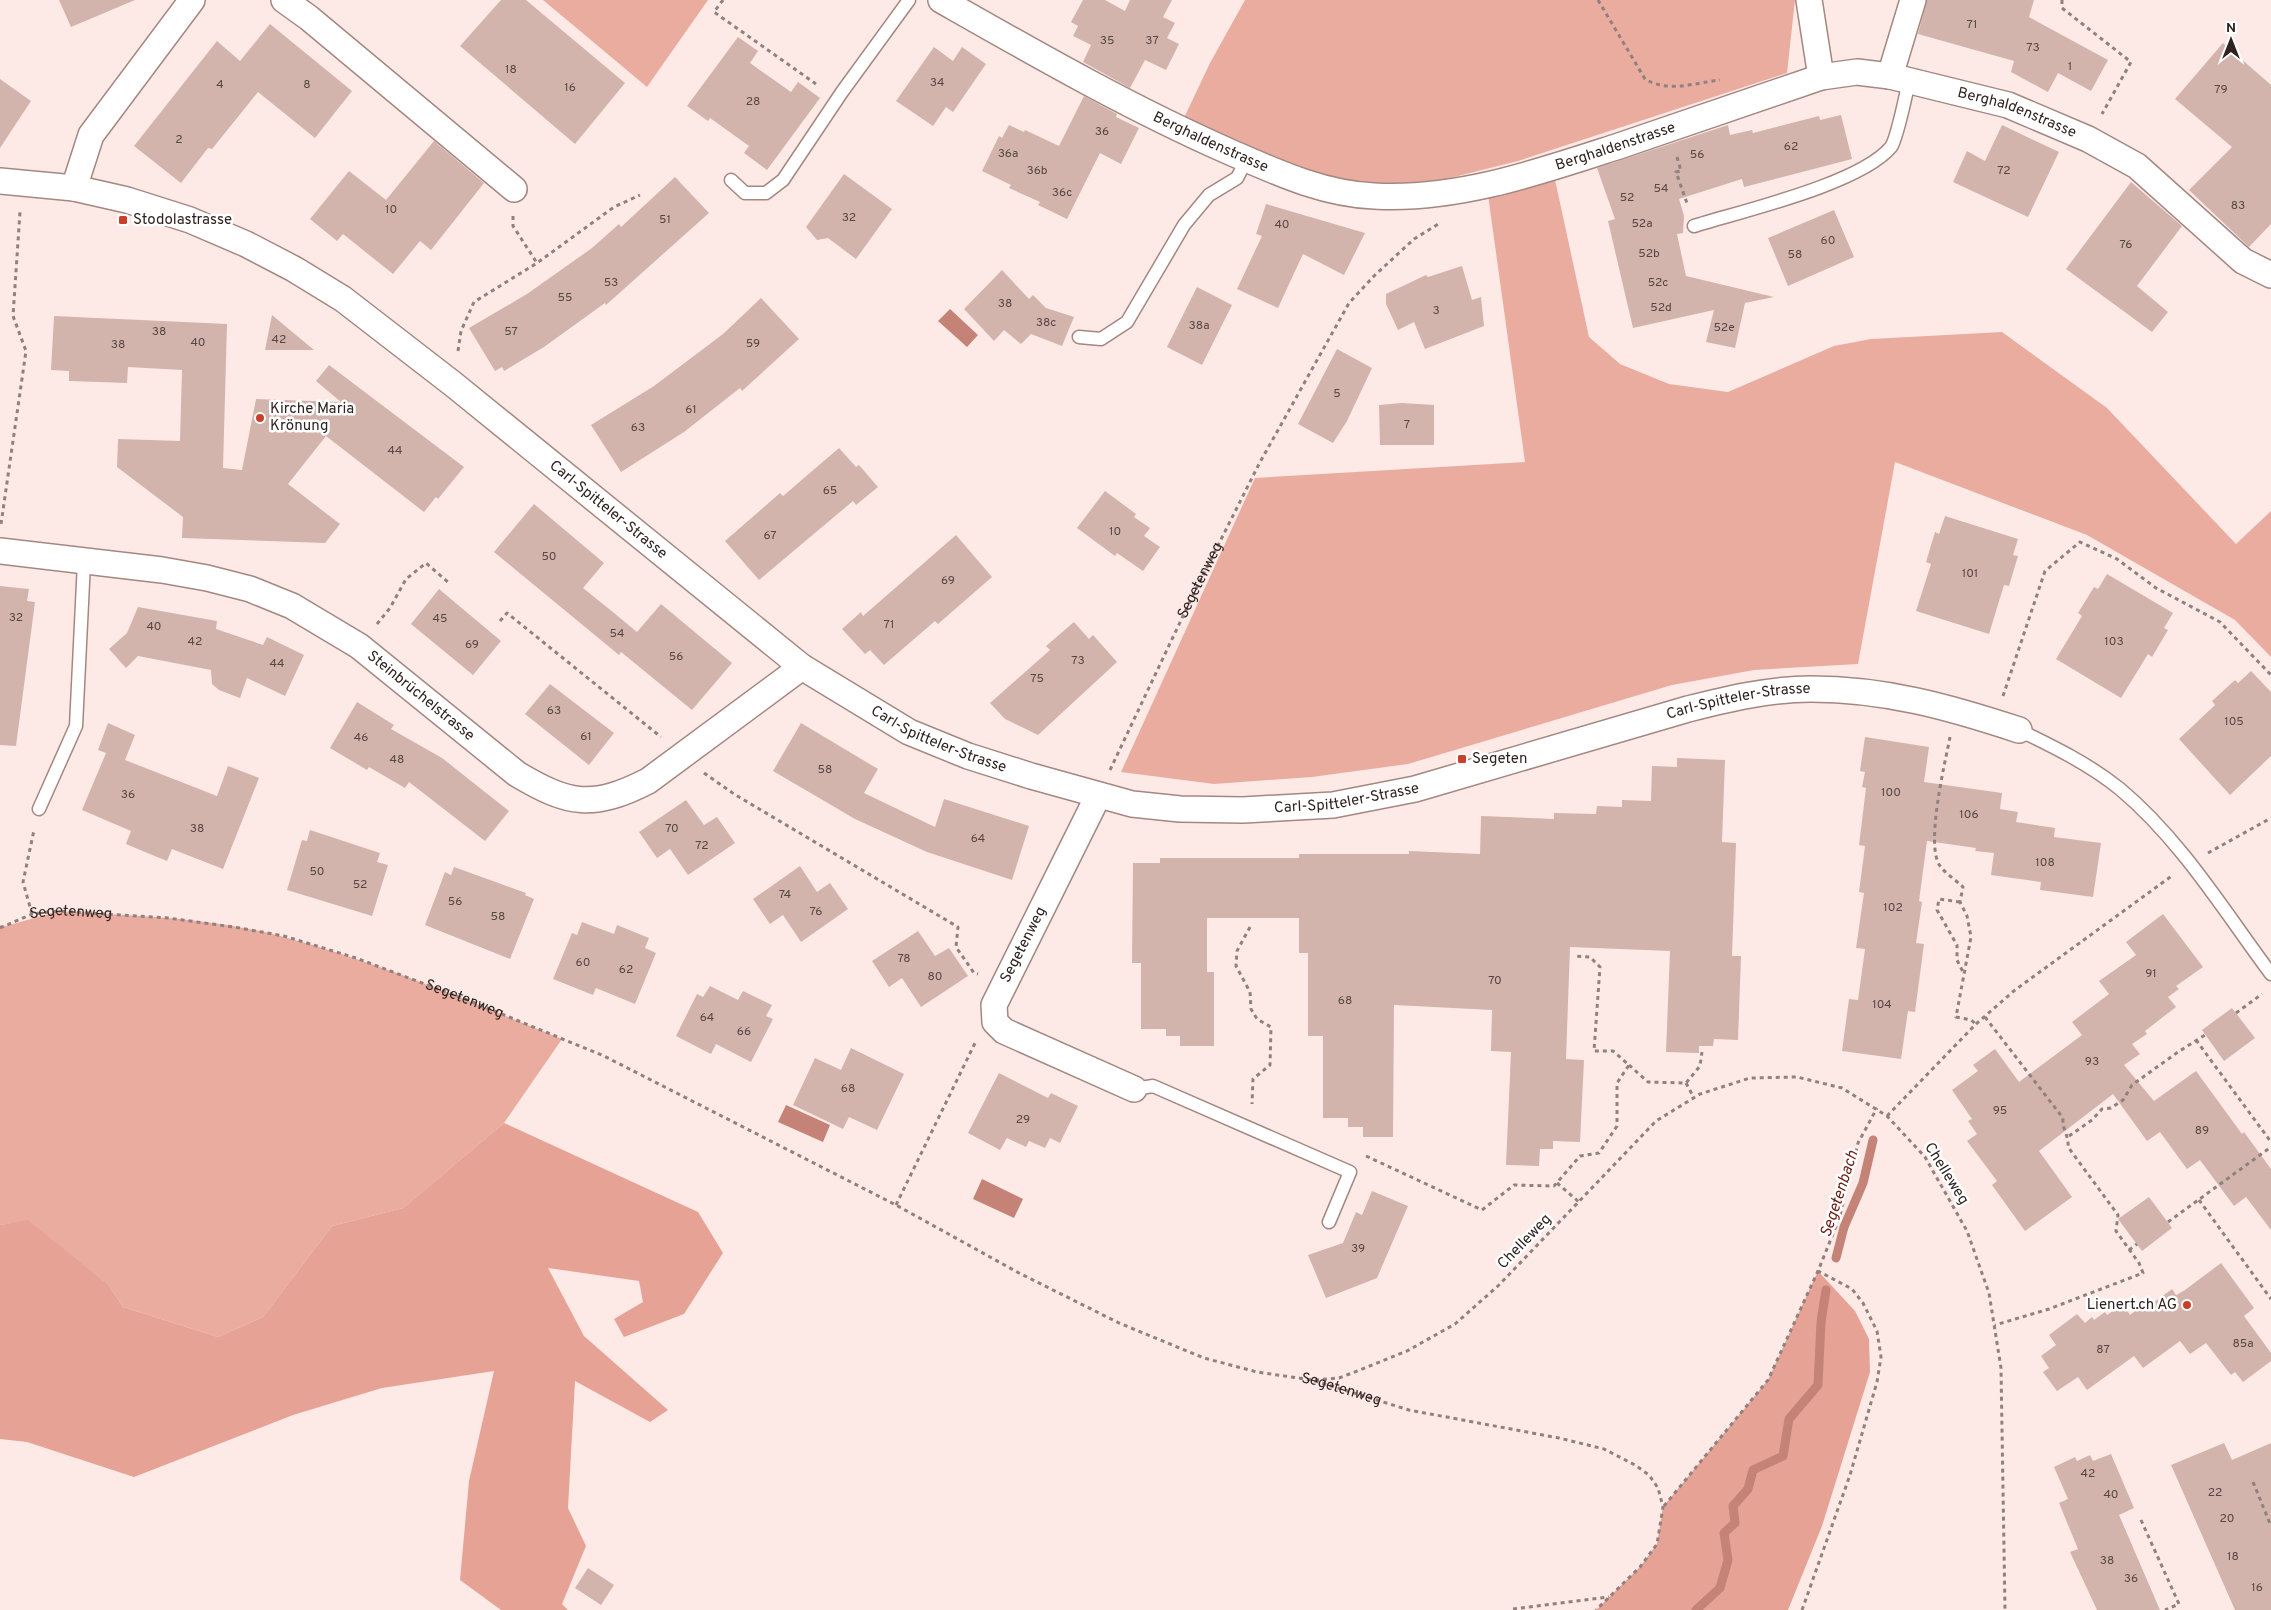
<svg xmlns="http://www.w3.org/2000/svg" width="2271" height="1610" viewBox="0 0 2271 1610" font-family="Overpass,sans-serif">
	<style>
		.green { fill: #ebaca0 }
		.forest { fill: #e6a395 }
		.water { fill: #c48376 }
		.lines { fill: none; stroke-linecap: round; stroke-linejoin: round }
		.stream { stroke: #c48376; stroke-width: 9 }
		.building { fill: #d2b4ad }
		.service-casing { stroke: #a48781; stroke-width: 15 }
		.minor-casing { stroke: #a48781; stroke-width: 28 }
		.path { stroke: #90817e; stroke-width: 3; stroke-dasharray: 4 4; stroke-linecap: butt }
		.service { stroke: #fff; stroke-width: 12 }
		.minor { stroke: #fff; stroke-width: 25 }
		.poi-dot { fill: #cb3f2a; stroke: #fff; stroke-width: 2 }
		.labels { text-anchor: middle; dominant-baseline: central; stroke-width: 5; stroke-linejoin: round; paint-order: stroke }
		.number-label { font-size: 12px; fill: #574743 }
		.street-label { font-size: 15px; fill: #2e2320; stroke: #fff }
		.poi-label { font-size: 15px; fill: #2e2320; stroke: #fff; text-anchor: start }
		.water-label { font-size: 16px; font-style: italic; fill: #6d1e13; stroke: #fff }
	</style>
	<rect width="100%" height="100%" fill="#fdeae6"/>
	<path class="green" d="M543,0H708L647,87Z
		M1245,0H1795L1787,73L1518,161L1442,180L1390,184L1331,179L1250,149L1183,120L1210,63Z
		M1554,175L1589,337L1620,364L1669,384L1728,392L1834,346L1871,339L2002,332L2107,408L2236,544L2271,511V657L2235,620L2087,535L1895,462L1858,664L1754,670L1672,685L1408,764L1312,777L1214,784L1121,772L1255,478L1525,462L1488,195Z
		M59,911C134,916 211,917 284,937C379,962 471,1002 562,1039L504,1123L403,1208L332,1226L263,1317L218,1337L123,1307L108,1284L28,1221L0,1225V925L6,926Z"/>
	<path class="forest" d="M504,1123L698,1212L723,1253L684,1314L624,1337L614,1319L643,1302L639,1281L548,1268L584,1336L668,1410L650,1422L575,1381L568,1508L586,1546L562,1604L568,1610H501L460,1580L469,1481L494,1371L382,1388L293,1415L134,1477L27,1442L0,1439V1225L28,1220L108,1284L123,1307L218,1337L263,1317L332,1226L403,1208Z
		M1818,1271L1855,1311L1869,1339L1870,1372L1822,1526L1788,1610H1596L1640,1567L1657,1544L1663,1507L1768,1380Z"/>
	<path class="water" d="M950,309L978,335L967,347L938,321Z
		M786,1105L830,1125L823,1142L778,1122Z
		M982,1179L1023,1199L1014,1218L973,1199Z"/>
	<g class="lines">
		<path class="stream" d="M1836,1258L1844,1227L1863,1183L1873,1140
			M1696,1610L1720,1588L1728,1560L1724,1533L1735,1523L1733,1506L1748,1489L1753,1470L1783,1456L1789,1419L1818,1385L1821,1322L1826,1290"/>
	</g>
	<path class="building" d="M59,0H135L71,27Z
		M501,0H526L625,83L575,144L460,46Z
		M1083,0H1105L1125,11L1130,0H1172L1163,17L1175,23L1167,38L1179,44L1166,70L1145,60L1130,88L1083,62L1091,45L1073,36L1078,26L1071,22Z
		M1927,0H2034L2029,17L2108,60L2091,91L2058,73L2048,92L2011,72L2014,61L1918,34Z
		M270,24L352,91L315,138L258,92L212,149L208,148L181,183L134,146L217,41L240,61Z
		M738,37L758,51L750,63L791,92L798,82L820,98L767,170L744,153L749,146L710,118L708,121L687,106Z
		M2223,43L2271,85V224L2249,247L2189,190L2232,147L2175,99Z
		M934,47L953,61L962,47L986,64L953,112L946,107L933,126L896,101Z
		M0,79L31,101L0,148Z
		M1084,96L1117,114L1116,117L1139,128L1121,164L1100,153L1067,219L1038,205L1040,202L1009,188L1011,185L982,171L999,136L1002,138L1009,125L1024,132L1025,130L1059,146Z
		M1841,115L1852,159L1744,187L1742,179L1679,199L1684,216L1683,233L1677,234L1686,276L1774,297L1745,303L1735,348L1706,342L1714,310L1633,328L1608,221L1615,219L1597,168L1728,125L1730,135L1752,130L1753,133L1819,116L1820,120Z
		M2002,125L2059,152L2028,217L1953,182L1967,151L1985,161Z
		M434,141L484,183L431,250L420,241L393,274L343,234L337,241L310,219L349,171L386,200Z
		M844,174L892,209L856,259L828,238L817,240L806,227Z
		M675,177L709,213L606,305L605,303L544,347L504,371L502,367L495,371L469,328L527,294L592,248L619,224L621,227Z
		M2131,182L2182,226L2137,286L2168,312L2152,332L2066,269Z
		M1266,204L1365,233L1344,275L1303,254L1278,308L1237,289L1262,236L1256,234Z
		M1834,210L1854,257L1788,286L1768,238Z
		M1462,266L1472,300L1481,297L1484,326L1425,349L1414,322L1398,330L1386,304V294L1426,275L1428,277Z
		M1002,270L1029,299L1033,295L1046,308L1074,317L1062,346L1031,334L1021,344L1004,330L994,341L964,309Z
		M1197,287L1232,305L1202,365L1167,347Z
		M761,298L799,339L742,391L740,388L684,432L621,472L591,425L654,386L723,334Z
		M272,315L314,350H265Z
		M54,316L227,324L223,468L242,470L256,399L341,402L316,381L329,365L464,467L438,499L436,497L424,512L326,436L288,484L340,524L325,543L182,538L183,517L117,467L118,439L180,441L182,370L128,367L127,383L69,381V371L51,370Z
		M1337,349L1372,368L1347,421L1333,443L1298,424Z
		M1402,403L1434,405V445H1380L1379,405Z
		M839,448L856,467L859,465L878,487L856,505L853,501L759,580L725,541L780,493L783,496Z
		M1105,491L1136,514L1134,517L1150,528L1144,536L1160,547L1143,571L1117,553L1115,556L1077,528Z
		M534,504L604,563L583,588L614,613L637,632L661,604L732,663L692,710L621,652L619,655L494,552Z
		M1945,516L2018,539L2013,555L2018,556L2009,586L2004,585L1989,634L1916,611L1931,564L1926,562L1935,532L1939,534Z
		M956,535L992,577L938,624L935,621L884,665L870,650L865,654L842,629L861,612L863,616Z
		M2107,574L2173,613L2164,628L2168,630L2152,657L2148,654L2121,698L2056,659L2082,616L2078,613L2094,587L2098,589Z
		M0,586L29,589L27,601L35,602L16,746L0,745Z
		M439,589L501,641L473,675L411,624Z
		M138,607L217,621L216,629L263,645L267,637L304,655L285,696L247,678L240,698L219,690L212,684L211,670L138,656L126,668L109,649L127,633Z
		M1074,622L1089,639L1093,635L1117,662L1038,735L1005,719L990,703L1050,650L1046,646Z
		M2251,671L2271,692V756L2230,795L2179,739L2215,705L2212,701L2235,680L2238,683Z
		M550,684L614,733L589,765L525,714Z
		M357,702L394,725L391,729L442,758L509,811L485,841L409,782L405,788L369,767L367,770L330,748Z
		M108,723L135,735L125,760L217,796L228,766L259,778L223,869L172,849L167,861L145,852L126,844L131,831L82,810L106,753L98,750Z
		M801,723L878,769L864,793L935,827L944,799L1029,826L1012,880L927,852L855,819L773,771Z
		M1865,737L1929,747L1924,782L2002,793L2000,809L2018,812L2016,822L2055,828L2054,837L2101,843L2093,897L2040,890L2041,882L1991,875L1994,853L1975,851L1976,848L1927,841L1919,901L1922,902L1916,943L1924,944L1915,1012L1908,1011L1901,1059L1842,1051L1849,999L1858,1000L1865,949L1856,948L1864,893L1859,892L1865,846L1859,845L1866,788L1862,787L1865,772L1860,771Z
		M1677,758L1725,760L1722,842L1736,843L1732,956H1741L1738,1040L1714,1039L1713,1046H1699V1053L1666,1052L1670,951L1570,947L1566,1059L1584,1060L1580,1142L1553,1141V1149H1540L1539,1166L1506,1165L1511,1052L1491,1051L1492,1010L1394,1005L1393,1137H1363V1127H1348V1118H1323V1036H1308V953H1299V918H1207V972H1214V1046H1180V1036H1166V1029H1141V963H1132L1133,863H1160V858H1299V854H1409V851L1480,854L1481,816L1554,819V813L1596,814L1597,806L1622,807V800L1651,801L1652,766L1677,767Z
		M686,800L704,825L717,817L735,843L688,875L670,849L657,858L639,832Z
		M310,830L380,853L377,862L388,865L372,916L287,890L302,840L307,841Z
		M800,866L817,892L830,883L848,909L801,942L783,915L770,924L753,899Z
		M454,867L526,893L525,895L534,899L510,959L425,925L445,872L451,875Z
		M2163,914L2203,967L2176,986L2179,989L2168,997L2176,1007L2145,1031L2147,1034L2132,1044L2140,1054L2124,1065L2154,1101L2196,1071L2242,1134L2244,1132L2271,1169V1230L2246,1197L2234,1206L2200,1160L2187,1169L2160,1132L2147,1141L2113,1094L2039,1151L2072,1197L2025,1231L1992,1185L1997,1181L1967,1141L1977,1134L1968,1121L1972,1119L1952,1090L1978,1071L1973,1065L1995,1049L2019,1082L2082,1035L2072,1022L2109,994L2099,981L2136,955L2126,942Z
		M582,922L614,934L617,925L649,938L645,948L656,953L635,1004L596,988L593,995L553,979L572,933L577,935Z
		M918,931L935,956L949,948L968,976L921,1007L902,978L889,987L872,961Z
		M710,986L738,1000L743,991L772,1005L766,1016L773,1019L751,1062L716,1044L711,1054L676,1036L697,994L703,997Z
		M2232,1008L2255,1038L2224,1061L2202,1030Z
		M851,1048L904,1074L877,1130L849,1117L843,1129L793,1105L815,1058L841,1070Z
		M999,1073L1048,1098L1051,1093L1078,1106L1060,1143L1050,1138L1045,1148L1029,1141L1026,1147L1007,1138L1000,1150L968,1133Z
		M1372,1191L1408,1206L1377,1278L1326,1298L1308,1255L1343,1243L1356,1212L1362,1215Z
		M2149,1197L2172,1228L2142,1251L2118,1219Z
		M2221,1263L2254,1308L2244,1316L2271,1353V1361L2243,1382L2235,1372L2231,1375L2206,1343L2190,1354L2180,1341L2143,1368L2134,1356L2087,1390L2078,1377L2057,1391L2043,1372L2049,1368L2041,1356L2056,1345L2049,1335L2077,1314L2085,1323L2092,1317L2094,1320L2105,1312L2107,1315L2123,1304L2130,1315L2147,1302L2149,1306L2172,1289L2176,1295L2185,1290Z
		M2224,1443L2232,1460L2271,1443V1610H2235L2171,1465Z
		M2111,1454L2134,1508L2119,1515L2160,1610H2097L2070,1552L2078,1549L2059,1503L2068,1499L2054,1467L2075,1457L2077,1461L2090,1455L2093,1461Z
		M588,1568L614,1585L601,1605L575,1588Z"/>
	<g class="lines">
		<g class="service-casing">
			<path id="service" d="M731,180L745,193H766L783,180L842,92L909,0
				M1694,226C1742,211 1860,184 1891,147C1897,139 1906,94 1909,81
				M1079,337L1101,339L1127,322L1184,225L1209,195L1237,178L1247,159
				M2019,730C2054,747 2089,764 2120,789C2181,840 2224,911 2271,974
				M39,809L76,726L84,562
				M1134,1089L1153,1086L1350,1172L1329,1222"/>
		</g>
		<g class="minor-casing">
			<g id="minor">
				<path d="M284,0L309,18L514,189"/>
				<path id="s3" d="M941,0C1036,54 1130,108 1230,152C1276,172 1323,194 1374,196C1457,201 1542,171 1619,146C1687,123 1754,100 1821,77L1857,72L1890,76L2008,105L2088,139L2137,166L2243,261L2271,275"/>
				<path d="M1809,0L1821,77"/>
				<path d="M1890,76L1913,0"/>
				<path id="s4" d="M0,181L74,188L127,200L190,220L246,244L294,269L343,299L453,384L802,667L909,732L968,756L1031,776L1132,804L1180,809L1243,810L1333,805L1415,789L1688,709C1728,699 1769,689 1811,689C1885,689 1949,707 2019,730"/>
				<path d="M74,188L91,135L192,0"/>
				<path id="s5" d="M0,551L162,570L207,578L250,589L292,606L359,646L517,774C569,805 593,809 648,781L802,667"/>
				<path d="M1098,796L994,1005L995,1022L1004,1031L1134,1089"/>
			</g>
		</g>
		<g class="path">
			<path d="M723,0L714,12L816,84"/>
			<path d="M1598,0L1645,79C1668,93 1694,83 1720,80"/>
			<path d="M2062,0V8L2131,62L2102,114"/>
			<path d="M1677,157L1681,171L1676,172L1688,206"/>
			<path d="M513,216V226L537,263"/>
			<path d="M458,351L461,331L474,302L537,263L614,207L640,195"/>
			<path d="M1,524L26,351L13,316L20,212"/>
			<path d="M500,621L507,613L661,737"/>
			<path d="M377,624L390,608L406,579L426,563L449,583"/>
			<path d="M2003,696L2045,571L2080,542L2117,559L2156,588L2220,622L2271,675"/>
			<path d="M1950,737C1945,763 1925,845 1940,866C1946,874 1956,880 1963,887L1960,902L1967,916L1971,937L1956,1017L1971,1020L1976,1024"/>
			<path id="s1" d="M1110,770L1192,597L1259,464L1349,303L1374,276L1414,239L1440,223"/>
			<path d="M704,773L734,794L958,927L956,947L974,973L978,974"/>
			<path d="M2208,853L2271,818"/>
			<path d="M1960,902L1939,899L1937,910L1957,945V960L1964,974"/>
			<path d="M32,914L23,882L34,830"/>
			<path d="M1250,927L1237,951L1236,966L1250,992L1251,1009L1257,1019L1271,1027L1270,1065L1253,1079L1252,1104"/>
			<path id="s2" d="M0,928L32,914L59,911L168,918L234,927L284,936L356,958L475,1003L604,1056L896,1205L1019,1273L1119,1323L1204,1358L1257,1372L1312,1380L1409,1410L1559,1438L1604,1449L1635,1465L1649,1475L1658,1488L1663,1507L1657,1544L1640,1567L1596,1610"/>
			<path d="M2236,1013L2262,994"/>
			<path d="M1985,1017L2063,1118C2062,1130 2069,1135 2068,1147L2118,1215L2116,1231L2139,1263L2143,1273L2049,1309L1995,1325"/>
			<path d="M2196,1040L2271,1142"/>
			<path d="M1629,1065L1648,1082L1686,1083L1700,1066L1702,1052"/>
			<path d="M1686,1083L1694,1098"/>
			<path d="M1887,1116L1976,1024L2015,990L2173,875"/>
			<path d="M2069,1136L2092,1120L2102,1109L2111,1108L2123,1100L2132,1085L2178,1052L2205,1035"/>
			<path d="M1366,1156L1482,1210L1514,1185L1554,1186L1580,1156L1599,1153L1617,1126V1083L1629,1065L1613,1051H1594L1600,967L1590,957L1574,956"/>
			<path d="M1557,1183L1579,1202"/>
			<path d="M2199,1200L2271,1299"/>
			<path d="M896,1205L976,1041"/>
			<path d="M2168,1222L2271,1147"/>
			<path d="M2129,1250L2137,1244"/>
			<path d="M1315,1380L1339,1378L1360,1370L1407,1351L1455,1324L1499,1285L1656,1121L1700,1094L1750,1078L1797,1077L1842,1088L1887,1116L1925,1157L1967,1231L1989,1293L2001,1368L2005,1610"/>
			<path d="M2253,1482L2271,1526"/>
			<path d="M1664,1506L1768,1380L1818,1271L1839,1219L1858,1143L1877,1108"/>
			<path d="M2141,1520L2179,1604L2165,1610"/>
			<path d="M1513,1609L1609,1597"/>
			<path d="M1802,1610L1850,1475L1877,1382L1881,1357L1877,1331L1863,1303L1852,1289L1818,1271"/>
		</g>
		<use href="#service" class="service"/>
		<use href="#minor" class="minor"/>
	</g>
	<g class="poi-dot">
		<rect x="118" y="215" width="10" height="10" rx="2.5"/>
		<circle cx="260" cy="418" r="5"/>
		<rect x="1457" y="754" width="10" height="10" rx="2.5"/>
		<circle cx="2187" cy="1305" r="5"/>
	</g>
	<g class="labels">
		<g class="number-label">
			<text x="1972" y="25">71</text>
			<text x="1107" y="41">35</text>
			<text x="1152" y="41">37</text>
			<text x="2033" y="48">73</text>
			<text x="2070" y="67">1</text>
			<text x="511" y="70">18</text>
			<text x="937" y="83">34</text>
			<text x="220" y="85">4</text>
			<text x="307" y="85">8</text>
			<text x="570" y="88">16</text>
			<text x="2221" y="90">79</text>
			<text x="753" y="102">28</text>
			<text x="1102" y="132">36</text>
			<text x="179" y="140">2</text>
			<text x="1791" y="147">62</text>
			<text x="1008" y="154">36a</text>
			<text x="1697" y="155">56</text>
			<text x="1037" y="171">36b</text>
			<text x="2004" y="171">72</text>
			<text x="1661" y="189">54</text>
			<text x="1062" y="193">36c</text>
			<text x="1627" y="198">52</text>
			<text x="2238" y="206">83</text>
			<text x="391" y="210">10</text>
			<text x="849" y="218">32</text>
			<text x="665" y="220">51</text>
			<text x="1642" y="224">52a</text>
			<text x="1282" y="225">40</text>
			<text x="1828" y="241">60</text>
			<text x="2126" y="245">76</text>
			<text x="1649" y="254">52b</text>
			<text x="1795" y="255">58</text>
			<text x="611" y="283">53</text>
			<text x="1658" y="283">52c</text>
			<text x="565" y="298">55</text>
			<text x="1005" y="304">38</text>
			<text x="1661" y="308">52d</text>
			<text x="1436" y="311">3</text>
			<text x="1046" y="323">38c</text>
			<text x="1199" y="326">38a</text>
			<text x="1724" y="328">52e</text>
			<text x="159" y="332">38</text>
			<text x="511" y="332">57</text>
			<text x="279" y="340">42</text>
			<text x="198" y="343">40</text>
			<text x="753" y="344">59</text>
			<text x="118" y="345">38</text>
			<text x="1337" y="394">5</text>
			<text x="691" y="410">61</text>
			<text x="1407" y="425">7</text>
			<text x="638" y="428">63</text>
			<text x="395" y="451">44</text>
			<text x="830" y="491">65</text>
			<text x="1115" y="532">10</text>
			<text x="770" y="536">67</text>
			<text x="549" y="557">50</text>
			<text x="1970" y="574">101</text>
			<text x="948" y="581">69</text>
			<text x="16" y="618">32</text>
			<text x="440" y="619">45</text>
			<text x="889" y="625">71</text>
			<text x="154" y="627">40</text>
			<text x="617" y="634">54</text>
			<text x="195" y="642">42</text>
			<text x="2114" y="642">103</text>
			<text x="472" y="645">69</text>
			<text x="676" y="657">56</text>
			<text x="1078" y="661">73</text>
			<text x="277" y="664">44</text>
			<text x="1037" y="679">75</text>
			<text x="554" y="711">63</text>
			<text x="2234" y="722">105</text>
			<text x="586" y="737">61</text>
			<text x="361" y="738">46</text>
			<text x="397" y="760">48</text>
			<text x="825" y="770">58</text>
			<text x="1891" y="793">100</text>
			<text x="128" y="795">36</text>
			<text x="1969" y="815">106</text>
			<text x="197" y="829">38</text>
			<text x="672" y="829">70</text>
			<text x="978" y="839">64</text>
			<text x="702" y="846">72</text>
			<text x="2045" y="863">108</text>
			<text x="317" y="872">50</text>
			<text x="360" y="885">52</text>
			<text x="785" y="895">74</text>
			<text x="455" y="902">56</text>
			<text x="1893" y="908">102</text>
			<text x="816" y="912">76</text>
			<text x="498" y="917">58</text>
			<text x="904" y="959">78</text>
			<text x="583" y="963">60</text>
			<text x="626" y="970">62</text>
			<text x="2151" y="974">91</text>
			<text x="935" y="977">80</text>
			<text x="1495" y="981">70</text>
			<text x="1345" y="1001">68</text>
			<text x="1882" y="1005">104</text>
			<text x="707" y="1018">64</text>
			<text x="744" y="1032">66</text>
			<text x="2092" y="1062">93</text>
			<text x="848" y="1089">68</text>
			<text x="2000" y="1111">95</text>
			<text x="1023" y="1120">29</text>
			<text x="2202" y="1131">89</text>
			<text x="1358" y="1249">39</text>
			<text x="2243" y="1344">85a</text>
			<text x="2103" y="1350">87</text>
			<text x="2088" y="1474">42</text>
			<text x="2215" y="1493">22</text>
			<text x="2111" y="1495">40</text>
			<text x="2227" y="1519">20</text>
			<text x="2233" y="1557">18</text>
			<text x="2107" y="1561">38</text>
			<text x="2131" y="1579">36</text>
			<text x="2257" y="1588">16</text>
		</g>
		<g class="street-label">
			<text stroke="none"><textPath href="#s3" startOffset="1145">Berghaldenstrasse</textPath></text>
			<text stroke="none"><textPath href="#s3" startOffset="305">Berghaldenstrasse</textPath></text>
			<text stroke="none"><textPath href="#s3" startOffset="726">Berghaldenstrasse</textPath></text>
			<text stroke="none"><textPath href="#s4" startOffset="706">Carl-Spitteler-Strasse</textPath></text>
			<text stroke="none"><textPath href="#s1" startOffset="210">Segetenweg</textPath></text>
			<text stroke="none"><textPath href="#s5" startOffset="456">Steinbrüchelstrasse</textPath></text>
			<text stroke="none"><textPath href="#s4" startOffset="1936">Carl-Spitteler-Strasse</textPath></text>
			<text stroke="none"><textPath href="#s4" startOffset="1111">Carl-Spitteler-Strasse</textPath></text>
			<text stroke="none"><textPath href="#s4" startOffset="1531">Carl-Spitteler-Strasse</textPath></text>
			<text stroke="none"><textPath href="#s2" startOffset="74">Segetenweg</textPath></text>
			<text transform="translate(1024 945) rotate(-63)">Segetenweg</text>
			<text stroke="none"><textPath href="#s2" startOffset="480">Segetenweg</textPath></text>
			<text transform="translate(1946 1174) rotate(58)">Chelleweg</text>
			<text transform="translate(1525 1242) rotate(-46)">Chelleweg</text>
			<text stroke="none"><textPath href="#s2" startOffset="1444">Segetenweg</textPath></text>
		</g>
		<g class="poi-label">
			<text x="133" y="220">Stodolastrasse</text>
			<text x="270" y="409">Kirche Maria<tspan x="270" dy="17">Krönung</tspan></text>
			<text x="1472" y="759">Segeten</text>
			<text x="2177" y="1305" text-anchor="end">Lienert.ch AG</text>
		</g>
		<g class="water-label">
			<text transform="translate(1840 1194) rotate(-72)">Segetenbach</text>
		</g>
	</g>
	<g transform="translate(2231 40)" stroke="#ffffff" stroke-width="4" paint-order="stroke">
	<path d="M0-4L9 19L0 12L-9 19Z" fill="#2e2320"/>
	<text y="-8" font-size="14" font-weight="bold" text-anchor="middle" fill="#2e2320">N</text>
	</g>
</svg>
